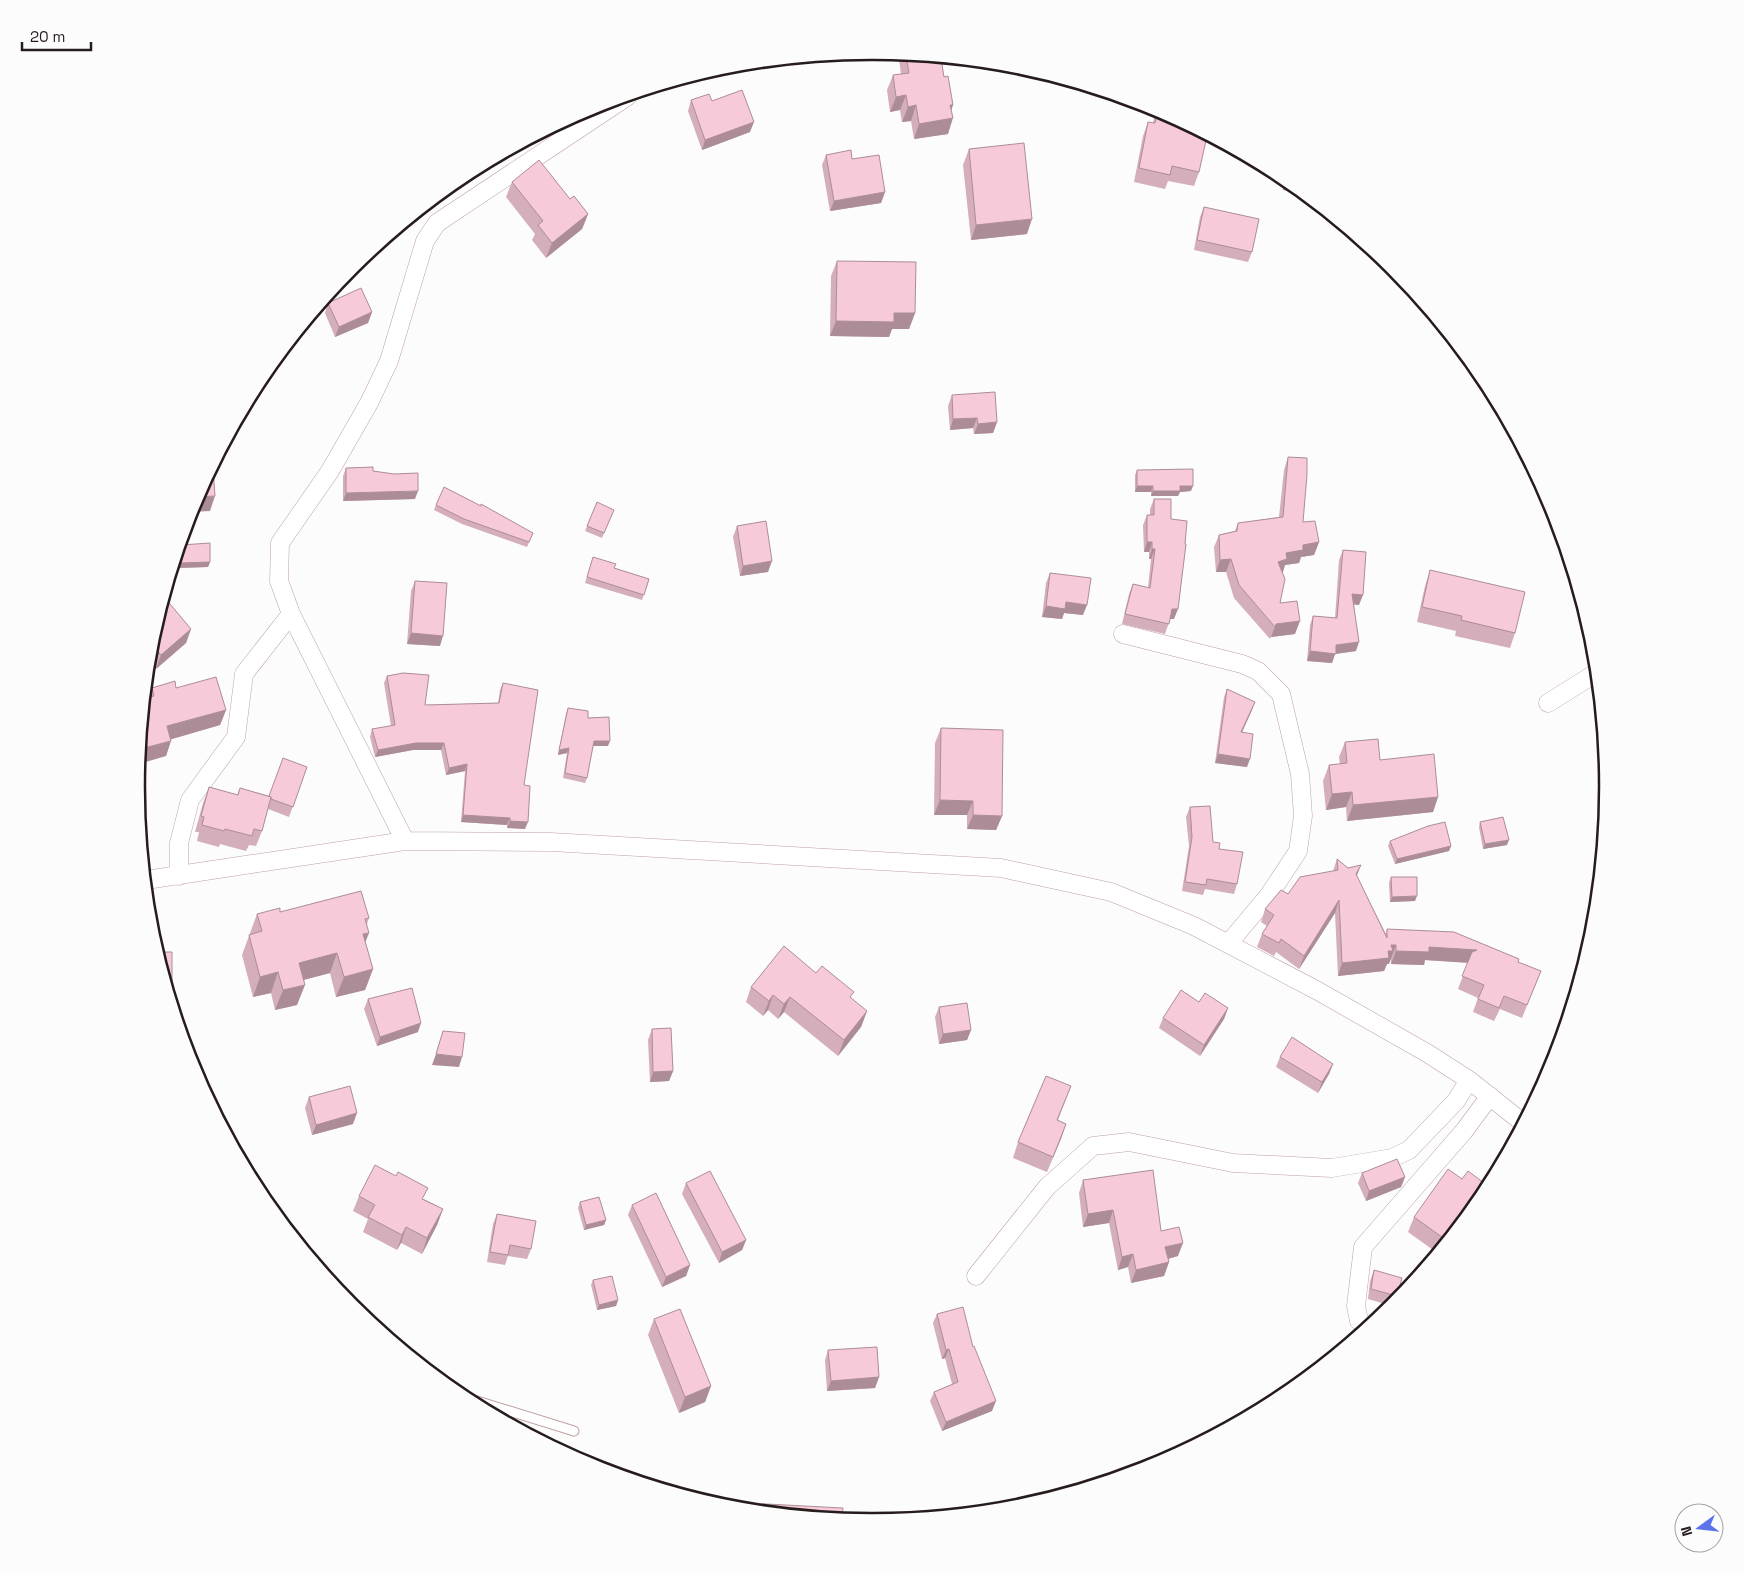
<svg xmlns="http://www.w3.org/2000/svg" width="1744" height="1573" viewBox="0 0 1744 1573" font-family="'Space Grotesk',sans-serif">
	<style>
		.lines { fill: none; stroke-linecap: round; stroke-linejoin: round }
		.lane-casing { stroke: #bfa1a0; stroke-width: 11 }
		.street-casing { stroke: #bfa1a0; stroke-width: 19 }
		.lane { stroke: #fff; stroke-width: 9 }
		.street { stroke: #fff; stroke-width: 18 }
		.wall { fill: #d4aeba }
		.shaded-wall { fill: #ac8d97 }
		.building { fill: #f6cad8; stroke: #ac8d97 }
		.rim { fill: none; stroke: #271c1c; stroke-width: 2.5 }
	</style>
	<rect width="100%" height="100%" fill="#fcfcfc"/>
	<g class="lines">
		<g class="lane-casing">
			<path id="lane" d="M461,1396L574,1431"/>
		</g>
		<g class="street-casing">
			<path id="street" d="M1123,634L1242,664L1258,671L1281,694L1300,774L1303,816L1298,851L1269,895L1228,944
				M1548,703L1596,673
				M405,841L291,614L279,581L280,543L330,471L369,403L389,361L425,241L437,223L628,96
				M179,876V843L190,800L236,737L244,674L291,614
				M146,880L405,841L551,842L1001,868L1111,892L1194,926L1318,991L1427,1053L1469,1080L1522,1122
				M976,1276L1047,1187L1093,1146L1129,1142L1233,1163L1332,1168L1392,1158L1409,1150L1456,1101L1469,1080
				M1367,1327L1359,1321L1356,1306L1363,1247L1464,1131L1490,1096"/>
		</g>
		<use href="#lane" class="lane"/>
		<use href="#street" class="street"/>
	</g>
	<path class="wall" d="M900,54L941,58L944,77L953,105L951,110L948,134L914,139L911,121L902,122L900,110L890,112L887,90L893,75L901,74L899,59Z
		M691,100L712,101L750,132L702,150L688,111Z
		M1156,108L1190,127L1189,130L1199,172L1194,186L1168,181L1165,189L1134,182L1143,136L1148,122L1153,123Z
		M969,149L1027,234L971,240L963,165Z
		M826,155L852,159L885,192L881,203L830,211L822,165Z
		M1284,178L1301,192L1283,190Z
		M512,182L570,199L588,214L582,229L546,258L532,240L535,234L506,197Z
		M1204,207L1252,252L1248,262L1194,250L1200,217Z
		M837,261L915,313L909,329H892L889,337L830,336L831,276Z
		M328,303L372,312L368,323L335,337L325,313Z
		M952,395L997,422L993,433L974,434L973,428L950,430L948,406Z
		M1288,457L1303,522L1319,542L1314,555L1301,557L1299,563L1285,565L1282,572L1280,603L1295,634L1271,637L1270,639L1234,598L1226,572H1216L1214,547L1219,535L1235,531L1238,523L1279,517L1284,470Z
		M346,468L373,471L415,499L343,501V476Z
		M1137,470L1191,491L1180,492L1178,496H1151V492H1135V475Z
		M1154,499L1174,619H1170L1165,634L1122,624L1129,594L1133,584L1148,588L1151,559H1149V552H1144L1143,525L1147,515H1150V509Z
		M597,502L612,515L602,538L585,531Z
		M436,505L533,533L527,547L462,524L434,510Z
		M737,526L768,572L740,576L733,537Z
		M181,545L210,562L208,567L178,568V554Z
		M1343,550L1359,605L1354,604L1356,651L1335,654L1332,663L1307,661L1310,625L1313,616L1335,618L1339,560Z
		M593,557L614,568L649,579L642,600L585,583Z
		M1430,570L1515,633L1510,648L1455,636L1456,631L1417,622L1425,586Z
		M1050,573L1083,615L1064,613L1062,619L1042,617L1046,583Z
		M415,581L440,646L407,644L411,591Z
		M191,629L186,643L156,669L149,661L151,643Z
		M387,676L425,705L498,703L500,690L503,683L524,785L525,829L507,828V825L461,822L465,771L446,775L441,750H413L375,757L370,737L372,729L391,726L384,683Z
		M152,688H176L226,710L220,725L171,739L166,756L148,697Z
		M1227,689L1252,710L1242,732L1247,767L1215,763L1224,697Z
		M568,708L588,718L608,746H593L587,778L585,783L563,778L567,753L558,755L566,714Z
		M941,728L1002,816L996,830L967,829V815H934L935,743Z
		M1345,742L1380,760L1438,797L1433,812L1347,821L1346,807L1326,810L1323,781L1329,765L1340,764L1339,757Z
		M307,767L289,817L268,809L262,831L256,846L249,845L246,851L220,844L219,847L197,841L199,832H195L203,803L209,787L237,795L240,788L269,796Z
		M1190,807L1213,842L1219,849L1237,884L1234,894L1205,889L1203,895L1182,891L1189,846L1186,817Z
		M1480,822L1507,845L1483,849L1479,827Z
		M1390,841L1451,846L1449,851L1395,864L1388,846Z
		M1337,859L1357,877L1386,934L1387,929L1518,962L1541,971L1522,1018L1500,1009L1494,1021L1473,1012L1478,998L1458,989L1468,963L1425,960L1424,965L1391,964V958L1389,964H1387L1384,971L1338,976L1335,913L1299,969L1276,952L1274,956L1257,947L1262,934L1267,926L1261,922L1265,909L1288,894L1333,871Z
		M1391,877L1415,901L1390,902L1389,883Z
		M280,912L369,918L367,924L365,942L373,969L365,990L336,997L330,973L303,980L297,1005L275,1010L271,993L253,997L242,955L257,914Z
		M816,973L867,1011L861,1027L838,1056L784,1012L778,1019L768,1010L763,1016L746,1002L751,987Z
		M368,999L418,1032L377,1046L364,1009Z
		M1199,1002L1228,1008L1224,1019L1200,1056L1159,1028L1163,1018Z
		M939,1007L971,1030L967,1040L939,1044L935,1017Z
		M652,1029L673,1071L669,1081L650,1082L648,1040Z
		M1280,1057L1333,1064L1329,1074L1318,1093L1276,1067Z
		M1071,1086L1058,1120L1066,1124L1047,1172L1013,1158L1018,1142Z
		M309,1097L353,1124L312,1135L305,1108Z
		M1362,1173L1405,1177L1401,1187L1366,1201L1358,1183Z
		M1462,1179L1483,1195L1436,1252L1408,1232L1414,1217Z
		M1083,1180L1161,1231L1178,1256L1168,1259L1169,1262L1164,1276L1131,1283L1128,1267L1118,1270L1109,1223L1083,1227L1079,1193Z
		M686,1183L746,1240L742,1250L719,1263L682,1194Z
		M359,1196L424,1199L443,1209L437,1225L422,1254L401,1243L397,1250L363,1232L368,1219L353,1211Z
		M580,1202L606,1220L604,1225L584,1230L578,1208Z
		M632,1205L690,1265L686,1276L662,1287L628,1215Z
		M497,1214L531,1249L527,1259L508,1256L505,1265L487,1262L493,1224Z
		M1374,1270L1397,1296L1395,1303L1392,1306L1368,1299L1370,1281Z
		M593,1280L618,1300L616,1306L597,1310L591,1285Z
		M937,1314L973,1347L992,1411L942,1431L930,1401L934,1392L952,1384L945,1358L942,1359L933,1323Z
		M654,1319L711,1386L705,1402L679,1413L648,1335Z
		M828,1350L879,1377L875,1388L827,1391L825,1360Z"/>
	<path class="shaded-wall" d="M1080,85L1088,87L1079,89Z
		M906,95L900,110L890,112L896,97Z
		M916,105L911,121L902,122L908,107Z
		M950,105H953L948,119L953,118L948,134L914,139L919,124Z
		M754,122L750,132L702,150L705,140Z
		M1286,180H1287L1301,192L1283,190Z
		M885,192L881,203L830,211L834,201Z
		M588,214L582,229L546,258L552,243Z
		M1032,219L1027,234L971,240L976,225Z
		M372,312L368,323L335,337L339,327Z
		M894,313H915L909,329H892L889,337L830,336L836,321Z
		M977,418L973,428L950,430L953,419Z
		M997,422L993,433L974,434L978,424Z
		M1137,486H1153L1151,492H1135Z
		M1180,486H1193L1191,491L1180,492L1178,496H1151L1153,491Z
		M418,491L415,499L343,501L346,493Z
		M215,496L210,511L191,512L193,505L197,497Z
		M193,525L188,540L182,541L186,527Z
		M1147,542H1152L1149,552H1144Z
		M1319,542L1314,555L1301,557L1299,563L1285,565L1283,572L1274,575L1278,562L1286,553L1303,545Z
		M1152,549H1155L1151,559H1149Z
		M1231,559L1226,572H1216L1220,560Z
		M772,561L768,572L740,576L743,566Z
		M210,562L208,567L178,568L180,563Z
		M1352,594L1363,595L1359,605L1349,604Z
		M1066,602L1087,605L1083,615L1064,613L1062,619L1042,617L1046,606Z
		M1172,609H1178L1174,619H1169Z
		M1300,621L1295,634L1271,637L1276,624Z
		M191,629L186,643L156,669L161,655Z
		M411,633L443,636L440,646L407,644Z
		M1359,642L1356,651L1335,654L1332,663L1307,661L1310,651L1336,645Z
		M1255,702L1252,710L1238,741L1241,732Z
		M226,710L220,725L162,742L167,726Z
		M171,741L166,756L139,764L140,749Z
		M594,741H610L608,746H592Z
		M416,743H444L441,750H413L375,757L378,750Z
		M569,748L567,753L558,755L559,750Z
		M1218,754L1250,759L1247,767L1215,763Z
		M467,764L465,771L446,775L449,768Z
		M1352,792L1346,807L1326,810L1332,794Z
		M1438,797L1433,812L1347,821L1353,805Z
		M940,800L973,801L967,815H934Z
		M463,815L510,818L507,825L461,822Z
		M973,815L1002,816L996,830L967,829Z
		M510,821L528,822L525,829L507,828Z
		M1509,840L1507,845L1483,849L1485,844Z
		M1451,846L1449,851L1395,864L1397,859Z
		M1361,865L1356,878V874Z
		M1417,896L1415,901L1390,902L1392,897Z
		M1339,900L1335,913L1299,969L1304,956Z
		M369,933L361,953L363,934Z
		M1391,945H1396L1389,964H1387L1384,971L1338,976L1342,963Z
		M1429,947L1477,950L1473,963L1425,960L1424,965L1391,964L1396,951Z
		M337,953L330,973L292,983L299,963Z
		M373,969L365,990L336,997L344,977Z
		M278,972L271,993L253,997L260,977Z
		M167,984H172L170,989H169Z
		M305,985L297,1005L275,1010L283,990Z
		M773,995L768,1010L763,1016L769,1001Z
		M790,997L784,1012L778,1019L784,1004Z
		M1228,1008L1224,1019L1200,1056L1204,1045Z
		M867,1011L861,1027L838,1056L844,1040Z
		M421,1023L418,1032L377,1046L380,1037Z
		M971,1030L967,1040L939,1044L943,1034Z
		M436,1054L462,1057L459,1067L432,1065Z
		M1333,1064L1329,1074L1318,1093L1322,1082Z
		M673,1071L669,1081L650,1082L653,1072Z
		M357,1113L353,1124L312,1135L316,1125Z
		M1066,1124L1061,1139L1047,1172L1053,1157Z
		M1405,1177L1401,1187L1366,1201L1369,1191Z
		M443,1209L437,1225L422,1254L427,1238Z
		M1113,1210L1109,1223L1083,1227L1088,1214Z
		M606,1220L604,1225L584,1230L586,1225Z
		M406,1227L401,1243L397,1250L402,1235Z
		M746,1240L742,1250L719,1263L722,1252Z
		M1183,1243L1178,1256L1160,1261L1165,1247Z
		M1133,1254L1128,1267L1118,1270L1122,1257Z
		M1169,1262L1164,1276L1131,1283L1136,1270Z
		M690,1265L686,1276L662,1287L666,1277Z
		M618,1300L616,1306L597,1310L599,1305Z
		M949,1349L945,1358L942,1359L946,1350Z
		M879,1377L875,1388L827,1391L831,1381Z
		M711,1386L705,1402L679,1413L685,1397Z
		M996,1401L992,1411L942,1431L946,1422Z"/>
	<path class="building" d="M906,55L941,58L944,77L948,76L953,105H950L953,118L919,124L916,105L908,107L906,95L896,97L893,75L909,73Z
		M742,90L754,122L705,140L691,100L709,94L712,101Z
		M1158,110L1190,127L1189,130L1202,133L1207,136L1199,172L1172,166L1170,175L1139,168L1148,122L1155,123Z
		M1024,143L1032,219L976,225L969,149Z
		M851,150L852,159L879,155L885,192L834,201L826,155Z
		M539,160L570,199L574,196L588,214L552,243L538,225L543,221L512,182Z
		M1204,207L1259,219L1252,252L1197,240Z
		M837,261L916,262L915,313H894V322L836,321Z
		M361,288L372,312L339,327L328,303Z
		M995,392L997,422L978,424L977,418L953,419L952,395Z
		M1288,457L1307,458V475L1303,522L1315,521L1319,542L1303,545V550L1286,553L1287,559L1278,562L1285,579L1280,603L1297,601L1300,621L1276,624L1275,627L1239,585L1231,559L1220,560L1219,535L1237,531L1238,523L1283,517Z
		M213,467L215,496L197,497Z
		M373,467V471L394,474L418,473V491L346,493V468Z
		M1193,469V486H1180V491H1153V486H1137V470Z
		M444,487L481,506V504L533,533L529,542L464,519L436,505Z
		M1154,499H1171V519L1187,521L1185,544H1186L1178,609H1172L1169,624L1125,614L1133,584L1150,588L1155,549H1152V542H1147V515H1154Z
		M597,502L614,510L604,533L587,526Z
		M192,508L193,525L186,527Z
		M766,521L772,561L743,566L737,526Z
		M210,543V562L180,563V548L181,545Z
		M1343,550L1366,552L1363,595L1352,594L1359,642L1336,645V654L1310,651L1313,616L1337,618Z
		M593,557L616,564L614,568L649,579L644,595L587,577Z
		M1430,570L1525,592L1515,633L1461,620L1462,616L1422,607Z
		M1050,573L1091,578L1087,605L1066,602L1065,609L1046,606Z
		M415,581L447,583L443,636L411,633Z
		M165,598L191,629L161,655L151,644Z
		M403,673L429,675L425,705L499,703L503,683L538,690L524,785L530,786L528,822L510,821V818L463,815L467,764L449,768L444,743H416L378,750L372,729L395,725L387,676Z
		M216,677L226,710L167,726L171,741L140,749L145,698L154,696L152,688L175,681L176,688Z
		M1227,689L1255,702L1241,732L1253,734L1250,759L1218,754Z
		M568,708L588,711V718L609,717L610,741H594L587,778L565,773L569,748L559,750Z
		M941,728L1003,730L1002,816L973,815V801L940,800Z
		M1378,739L1380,760L1434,754L1438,797L1353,805L1352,792L1332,794L1329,765L1347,763L1345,742Z
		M283,758L307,767L293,807L271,799V797L269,796Z
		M209,787L238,795L240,788L271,797L262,831L254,829L252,836L225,829L224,831L202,825L204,817L201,816Z
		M1210,806L1213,842L1220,843L1219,849L1243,852L1237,884L1207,879L1206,885L1185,882L1192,837L1190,807Z
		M1503,817L1509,840L1485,844L1480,822Z
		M1445,822L1451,846L1397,859L1390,841L1428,826Z
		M141,831L146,853L143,854Z
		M1337,859L1348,868L1361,865L1356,874L1387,938V929L1454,932L1519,959L1518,962L1541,971L1527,1005L1504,996L1499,1008L1478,999L1484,985L1462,976L1472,952L1477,950L1429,947V952L1396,951V945H1391L1393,951H1388L1389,958L1342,963L1339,900L1304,956L1281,939L1279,943L1262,934L1274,915L1265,909L1281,890L1288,894L1300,877L1338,870Z
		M1391,877H1417V896L1392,897Z
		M361,891L369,918L365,919L369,933L363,934L373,969L344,977L337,953L299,963L305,985L283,990L278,972L260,977L249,935L262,931L257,914L280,908V912Z
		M784,946L816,973L822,966L854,992L850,997L867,1011L844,1040L790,997L784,1004L773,995L769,1001L751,987Z
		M158,952H172V984H167Z
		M412,988L421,1023L380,1037L368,999Z
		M1181,990L1199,1002L1205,993L1228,1008L1204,1045L1163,1018Z
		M967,1003L971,1030L943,1034L939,1007Z
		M671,1028L673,1071L653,1072L652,1029Z
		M443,1031L465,1033L462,1057L436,1054Z
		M1292,1037L1333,1064L1322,1082L1280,1057Z
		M1046,1076L1071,1086L1057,1120L1066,1124L1053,1157L1018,1142Z
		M350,1086L357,1113L316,1125L309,1097Z
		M1397,1159L1405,1177L1369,1191L1362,1173Z
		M375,1165L396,1176L398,1172L428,1188L422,1199L443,1209L427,1238L406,1227L402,1235L368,1217L375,1205L359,1196Z
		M1448,1169L1462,1179L1468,1171L1488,1186L1483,1195L1446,1240L1414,1217Z
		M1153,1170L1161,1231L1179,1227L1183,1243L1165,1247L1169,1262L1136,1270L1133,1254L1122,1257L1113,1210L1088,1214L1083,1180Z
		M710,1171L746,1240L722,1252L686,1183Z
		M656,1193L690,1265L666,1277L632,1205Z
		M599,1197L606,1220L586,1225L580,1202Z
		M497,1214L536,1221L531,1249L510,1245L508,1255L490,1252Z
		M1374,1270L1402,1278L1397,1296L1371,1289Z
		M612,1276L618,1300L599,1305L593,1280Z
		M963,1307L973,1347L974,1346L996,1401L946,1422L934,1392L958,1382L949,1349L946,1350L937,1314Z
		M680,1309L711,1386L685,1397L654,1319Z
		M877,1347L879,1377L831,1381L828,1350Z
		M747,1503L843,1508L842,1519L747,1509Z"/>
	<path d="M0 0H1744V1573H0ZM871 60H873A726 726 0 0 1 1599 786V787A726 726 0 0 1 873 1513H871A726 726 0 0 1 145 787V786A726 726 0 0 1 871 60Z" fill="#fcfcfc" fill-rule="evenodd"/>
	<path class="rim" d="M871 60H873A726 726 0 0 1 1599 786V787A726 726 0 0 1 873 1513H871A726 726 0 0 1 145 787V786A726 726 0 0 1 871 60Z"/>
	<g transform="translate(1699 1528) rotate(255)"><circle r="24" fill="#fcfcfc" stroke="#a7a2a2"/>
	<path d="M0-4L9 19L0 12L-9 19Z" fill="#5c73ea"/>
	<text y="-8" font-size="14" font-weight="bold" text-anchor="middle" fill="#271c1c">N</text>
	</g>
	<path d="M22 42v8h69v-8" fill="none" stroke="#271c1c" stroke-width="2.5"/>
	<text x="30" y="42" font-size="15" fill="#271c1c" stroke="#fcfcfc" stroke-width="4" paint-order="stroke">20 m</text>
</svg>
